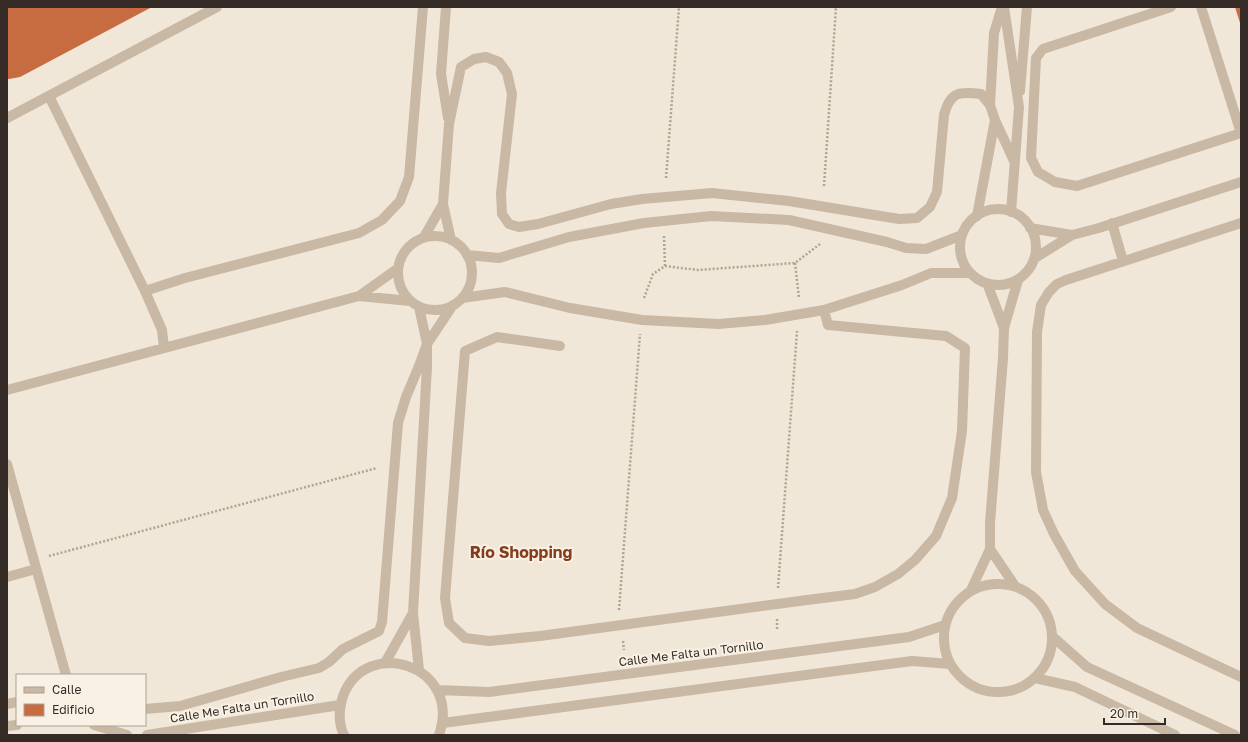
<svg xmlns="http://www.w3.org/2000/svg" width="1248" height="742" viewBox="0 0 1248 742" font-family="'Golos Text',sans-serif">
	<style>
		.building { fill: #c76b40 }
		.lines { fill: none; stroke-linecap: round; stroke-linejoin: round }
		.path { stroke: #b5a28e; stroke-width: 2.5; stroke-dasharray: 2 2; stroke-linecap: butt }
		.lane { stroke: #c9b8a4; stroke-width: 10 }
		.street { stroke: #c9b8a4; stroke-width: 10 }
		.labels { text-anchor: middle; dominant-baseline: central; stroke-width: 4; stroke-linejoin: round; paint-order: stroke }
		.street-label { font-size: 12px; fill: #342b26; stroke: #f9f1e4 }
		.district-label { font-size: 16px; font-weight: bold; fill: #843e1e; stroke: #f9f1e4 }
	</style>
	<rect width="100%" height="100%" fill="#f1e7d8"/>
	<path class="building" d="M7,7H152L20,77L9,79H7Z
		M1235,7H1241V26Z"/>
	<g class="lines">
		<path class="path" d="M666,178L679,7
			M824,186L836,7
			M664,236L665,266
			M795,263L799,298
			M644,298L653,274L665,266L698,270L795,263L820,244
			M49,556L377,468
			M778,588L797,331
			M619,610L640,334
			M777,619V630
			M623,641L624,650"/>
		<path class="lane" d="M446,7L441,74L448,118
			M1004,7L1019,107L1011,212
			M1171,7L1052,46L1043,49L1036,58L1031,158L1038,172L1055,182L1077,186L1241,133
			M1201,7L1241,133
			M1020,91L1027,7
			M49,96L145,291L162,330L164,348
			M990,105L994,33L1002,7
			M7,118L217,7
			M960 247a38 38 0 1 1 76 0a38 38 0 1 1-76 0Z
			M977,216L995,120
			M1112,223L1123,261
			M1241,223L1066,280L1057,284L1049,292L1041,305L1037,332L1036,472L1043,510L1054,534L1075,571L1105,604L1137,628L1241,677
			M1030,228L1072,235
			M398 273a37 37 0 1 1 74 0a37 37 0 1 1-74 0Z
			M424,237L443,204
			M451,240L443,204L449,124L461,67L474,59L486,57L499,62L507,73L512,94L501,193L502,214L509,224L519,227L538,224L611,204L642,199L712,193L789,201L899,219L917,218L930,207L937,192L944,115C950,92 959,91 981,94L990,105L995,120L1014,161
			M467,255L499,258L569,237L644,223L711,216L789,220L887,242L906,248L926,249L962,235
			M1035,258L1072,235L1099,228L1241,182
			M987,283L1004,328
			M145,291L185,278L359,233L382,220L400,201L409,177L423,7
			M359,296L397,269
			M462,298L505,292L570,308L642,320L719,324L765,320L824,310L902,285L931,273H970
			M560,346L497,337L465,351L445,598L449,623L465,638L489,641L540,636L807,600L855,594L875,587L898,574L915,560L936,536L952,498L962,431L965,348L946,336L828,325L824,310
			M7,390L359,296L410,301
			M7,464L66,675
			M990,549L1015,586
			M7,577L36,569
			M971,590L990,549V523L1003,358L1004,328L1018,280
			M385,663L413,613
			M419,670L413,613L427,367V344L419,307
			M7,704L17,702
			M145,709L180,706L281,677L319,668L329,662L343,649L379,631L382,622L398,423L406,397L419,366L427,344L453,305
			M94,725L127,735
			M7,726L17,725"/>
		<path class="street" d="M944 638a54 54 0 1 1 108 0a54 54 0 1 1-108 0Z
			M1053,637L1087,667L1235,735
			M1035,678L1075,687L1175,735
			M437,690L489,692L909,637L945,625
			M443,723L912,661L950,664
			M147,735L340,705
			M344,735C338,723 339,709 343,696C366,635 463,665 439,735"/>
	</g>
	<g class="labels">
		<g class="street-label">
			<text transform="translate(691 653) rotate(-7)">Calle Me Falta un Tornillo</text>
			<text transform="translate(242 707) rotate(-9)">Calle Me Falta un Tornillo</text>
		</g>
		<g class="district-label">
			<text x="521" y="552">Río Shopping</text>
		</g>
	</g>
	<rect width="1248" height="742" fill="none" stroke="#342b26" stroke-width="16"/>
	<rect x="16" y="674" width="130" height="52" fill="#f9f1e4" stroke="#aaa298"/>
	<rect x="24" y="687" width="20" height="6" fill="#c9b8a4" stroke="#aaa298"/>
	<text x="52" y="694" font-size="12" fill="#342b26">Calle</text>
	<rect x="24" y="704" width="20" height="12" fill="#c76b40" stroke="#aaa298"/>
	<text x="52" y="714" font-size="12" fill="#342b26">Edificio</text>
	<path d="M1104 718v6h61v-6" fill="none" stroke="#342b26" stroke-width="2"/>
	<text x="1110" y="718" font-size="12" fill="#342b26" stroke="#f9f1e4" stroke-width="3" paint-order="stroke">20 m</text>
</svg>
